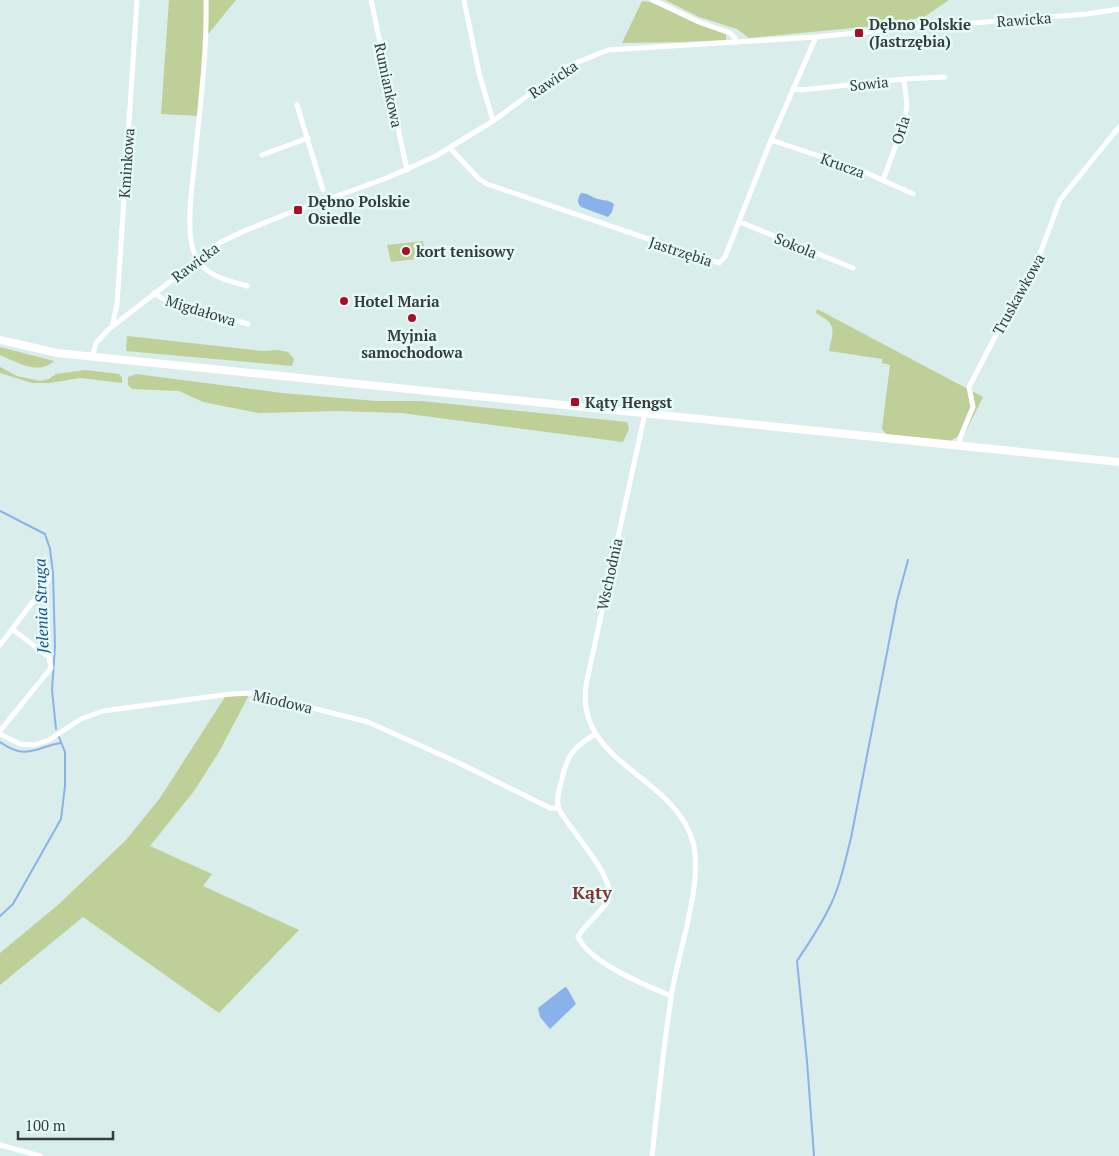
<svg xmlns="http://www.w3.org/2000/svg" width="1119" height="1156" viewBox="0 0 1119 1156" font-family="'PT Serif',serif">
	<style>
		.green { fill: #bed098 }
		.water { fill: #89b2ea }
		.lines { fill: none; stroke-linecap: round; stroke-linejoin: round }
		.stream { stroke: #89b2ea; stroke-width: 2 }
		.street { stroke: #fff; stroke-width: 5 }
		.secondary { stroke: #fff; stroke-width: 8 }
		.poi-dot { fill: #a70f26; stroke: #e6faf8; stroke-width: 2 }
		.labels { text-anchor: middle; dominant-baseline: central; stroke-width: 5; stroke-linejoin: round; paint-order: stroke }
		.street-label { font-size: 15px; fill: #353d3c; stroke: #e6faf8 }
		.poi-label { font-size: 15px; font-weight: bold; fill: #353d3c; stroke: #e6faf8; text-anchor: start }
		.water-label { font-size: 16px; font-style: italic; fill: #1c5193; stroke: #e6faf8 }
		.quarter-label { font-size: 18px; font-weight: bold; fill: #7d3636; stroke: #e6faf8 }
	</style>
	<rect width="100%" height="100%" fill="#d9edeb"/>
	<path class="green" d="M169,0H236L209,33H207L199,116L161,114Z
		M665,0H949L924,17L884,25L749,38L737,29L699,17Z
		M642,1L650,2L700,25L726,34V40L682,42L622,43Z
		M423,241L425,258L391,262L387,245Z
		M817,309L983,397L966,431L949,442L887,435L882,429L890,365L882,363V359L829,351C833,330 838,325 816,313Z
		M127,336L262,351L278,350L288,352L294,359L292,366L126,351Z
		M0,347L54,361C38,376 17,362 0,355Z
		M0,367L17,376L40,381L49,379L56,374L85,370L119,374L122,377V383L80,378L49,383H32L0,373Z
		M136,374L282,393L376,401H421L627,422L629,429L623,442L401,413L338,411L259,413L203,402L179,391L132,389L128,385V377Z
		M249,695L219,752L194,791L150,846L212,874L203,886L299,930L219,1013L83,917L0,985V953L59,904L126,840L160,798L225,697Z"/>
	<path class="water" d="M581,193C588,193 591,197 598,199C604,201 608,199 614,204L612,212L608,217L581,207C576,202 578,198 581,193Z
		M565,987L567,988L576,1004L550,1029L540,1017L538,1008Z"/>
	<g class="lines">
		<path class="stream" d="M0,511L45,534L50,549L53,573L55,647L52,690L56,729
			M0,742C27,761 35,747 61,743
			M0,916L13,904L61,819L65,786V752L59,737
			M814,1156L807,1061L797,961C808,944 820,927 829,908C840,887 845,861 851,838L897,601L908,560"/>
		<path class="street" d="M206,0C207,49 201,99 196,148C194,176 183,233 196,257C206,277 228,280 247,286
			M371,0L407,170
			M464,0L479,73L493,121
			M653,0L699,22L730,33L735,38L736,43
			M793,88L802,90L904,79L945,77
			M297,105L323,190
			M771,140L858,169L913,194
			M450,148L479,179L487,184L719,263L725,257L771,140L816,37
			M262,155L308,138
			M883,180L904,123L907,106L904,79
			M740,222L853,268
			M154,293L168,302L248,324
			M113,326L114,317L117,305L137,0
			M93,355L96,343L109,329L221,242L244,231L289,213L387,178L436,156L493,121L568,66L608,50L816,37L896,29L1087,14L1119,9
			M645,413L587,680C570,762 674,774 693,842C704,883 677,955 671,998C663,1050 658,1103 652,1156
			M959,446L960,438L973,407L969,387L1011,306L1037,262L1060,200L1119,127
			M0,645L44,587L48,580V573
			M0,731L51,668L49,657L12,629
			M0,734L20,744L34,745L49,740L81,719L103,711L230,694L252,693L368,722L459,763L550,808H558
			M595,734C574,747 567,755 562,779C560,787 555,800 559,809C568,828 615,876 609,898C606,909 584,924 578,937C590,963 645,985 671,996
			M0,1145L40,1156"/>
		<path class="secondary" d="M0,340L57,353L1119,462"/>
	</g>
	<g class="poi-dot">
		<rect x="854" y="28" width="10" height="10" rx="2.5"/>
		<rect x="293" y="205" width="10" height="10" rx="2.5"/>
		<circle cx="406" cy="251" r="5"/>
		<circle cx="344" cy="301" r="5"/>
		<circle cx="412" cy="318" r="5"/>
		<rect x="570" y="397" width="10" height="10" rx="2.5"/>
	</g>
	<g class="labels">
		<g class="street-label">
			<text transform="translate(1024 19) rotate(-4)">Rawicka</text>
			<text transform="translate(553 79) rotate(-34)">Rawicka</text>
			<text transform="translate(869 83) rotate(-6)">Sowia</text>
			<text transform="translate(389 85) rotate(78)">Rumiankowa</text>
			<text transform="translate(900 130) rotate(-73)">Orla</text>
			<text transform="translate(126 163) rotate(-86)">Kminkowa</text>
			<text transform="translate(843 165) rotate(20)">Krucza</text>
			<text transform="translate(796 245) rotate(22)">Sokola</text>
			<text transform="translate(681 251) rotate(18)">Jastrzębia</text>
			<text transform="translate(195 262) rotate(-37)">Rawicka</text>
			<text transform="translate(1018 294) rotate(-61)">Truskawkowa</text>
			<text transform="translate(201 310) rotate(17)">Migdałowa</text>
			<text transform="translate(609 574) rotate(-78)">Wschodnia</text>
			<text transform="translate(283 701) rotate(13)">Miodowa</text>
		</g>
		<g class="poi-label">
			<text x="869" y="24">Dębno Polskie<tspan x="869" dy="17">(Jastrzębia)</tspan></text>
			<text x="308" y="201">Dębno Polskie<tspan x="308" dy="17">Osiedle</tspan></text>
			<text x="416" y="251">kort tenisowy</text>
			<text x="354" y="301">Hotel Maria</text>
			<text x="412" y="335" text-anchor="middle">Myjnia<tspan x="412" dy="17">samochodowa</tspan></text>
			<text x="585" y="402">Kąty Hengst</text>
		</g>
		<g class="water-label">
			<text transform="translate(41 606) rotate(-92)">Jelenia Struga</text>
		</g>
		<g class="quarter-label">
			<text x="592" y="892">Kąty</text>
		</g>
	</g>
	<path d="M18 1131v8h95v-8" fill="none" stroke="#353d3c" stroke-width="2.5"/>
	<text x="25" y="1131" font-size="15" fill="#353d3c" stroke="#e6faf8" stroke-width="4" paint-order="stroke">100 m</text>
</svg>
